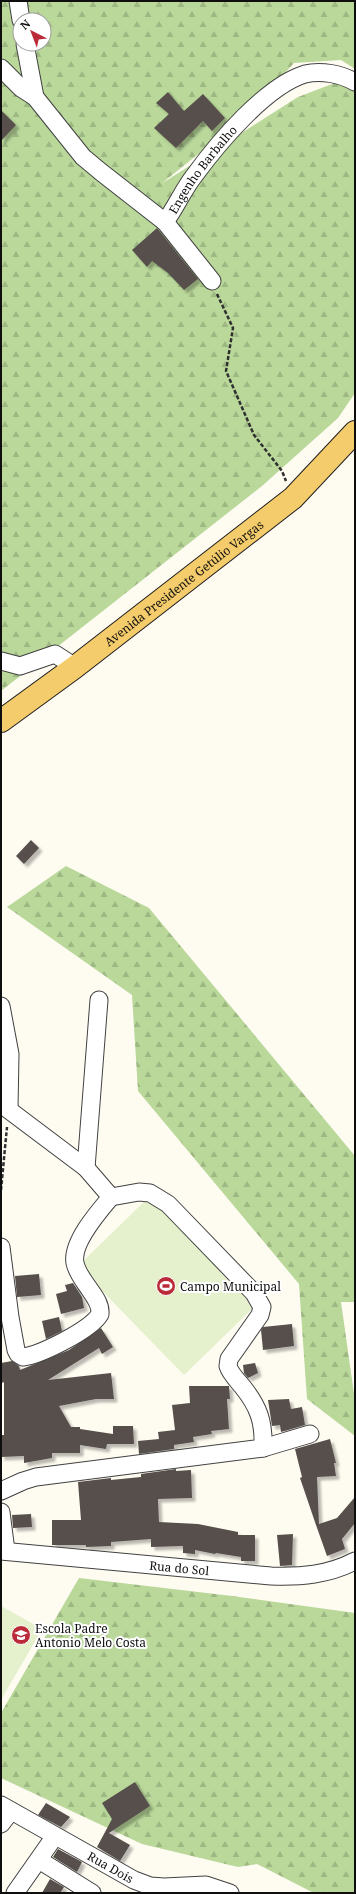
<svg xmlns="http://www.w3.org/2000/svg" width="356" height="1894" viewBox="0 0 356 1894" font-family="'Noto Serif',serif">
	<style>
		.forest { fill: url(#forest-firs); fill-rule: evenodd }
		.pitch { fill: #e5f0cc }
		.building { fill: #574f4b; filter: url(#shadow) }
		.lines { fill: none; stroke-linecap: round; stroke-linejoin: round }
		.minor-casing { stroke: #414141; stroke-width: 19 }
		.primary-casing { stroke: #1f1f1f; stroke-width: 24 }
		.path { stroke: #303030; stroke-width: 2.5; stroke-dasharray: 4 2; stroke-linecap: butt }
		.minor { stroke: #fff; stroke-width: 17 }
		.primary { stroke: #f4cc6b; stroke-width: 22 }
		.labels { text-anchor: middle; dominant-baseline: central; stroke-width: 4; stroke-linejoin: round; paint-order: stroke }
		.street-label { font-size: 12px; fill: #0e0e0e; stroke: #fff }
		.poi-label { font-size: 12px; fill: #0e0e0e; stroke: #fff; text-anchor: start }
	</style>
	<defs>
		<pattern id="forest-firs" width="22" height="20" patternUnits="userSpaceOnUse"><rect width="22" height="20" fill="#b9d89a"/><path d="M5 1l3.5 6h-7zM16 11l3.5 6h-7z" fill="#9eb884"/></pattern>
		<filter id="shadow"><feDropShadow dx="3.5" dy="3.5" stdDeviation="1" flood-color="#0004"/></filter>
	</defs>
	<rect width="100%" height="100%" fill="#fefbf0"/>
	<path class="forest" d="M1,1H355V69L341,60L294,63L248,114L161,184L298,97L348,78L355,83V393L338,418L262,486L1,691ZM20,20H44V44H20Z
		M66,866L149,908L355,1156V1302H341L355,1401V1436L307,1399L299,1284L138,1091L132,995L7,907Z
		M79,1578L232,1596L355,1613V1893H314L257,1864L238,1867L142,1844L1,1778V1713Z"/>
	<path class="pitch" d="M149,1197L255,1306L184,1375L78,1266Z
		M1,1606L42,1629L1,1700Z"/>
	<path class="building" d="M168,92L184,111L203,94L225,118L212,131L203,121L176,148L154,128L169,114L156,103Z
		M1,110L16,125L1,141Z
		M157,228L198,279L184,290L168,273L152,261L147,267L132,250Z
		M31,840L39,848L24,864L16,856Z
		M39,1274L41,1295L17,1297L15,1276Z
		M73,1283L82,1297L84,1308L61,1314L56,1294L67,1291L65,1285Z
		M59,1317L62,1331L46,1339L42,1321Z
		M292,1324L294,1346L263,1350L261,1330L263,1327Z
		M101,1328L113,1347L102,1354L99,1348L48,1380L111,1373L114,1399H96L59,1406L71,1427H80V1429L113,1434V1426H133L134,1444H107L106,1449L80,1445V1453H52V1458L24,1463V1456L1,1457V1435H4V1382L2,1383L1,1363L12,1361L19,1366L20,1370L69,1350Z
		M255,1363L258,1373L248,1378L244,1373L243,1365Z
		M189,1386H229L230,1399H227L229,1429L211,1431L212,1434L193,1437L194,1442L174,1445V1449L139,1454L138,1441L159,1439L158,1432L175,1430L172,1405L190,1403Z
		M289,1399L291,1409L302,1407L305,1425L281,1432L280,1425L272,1426L268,1400Z
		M330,1439L336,1463H334L336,1476L317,1477L319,1524L316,1525L300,1478L302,1477L295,1449Z
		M176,1469V1471L191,1470L192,1498L158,1499L159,1522L198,1524L238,1532V1535H255V1561H241V1557L216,1553L215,1554L195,1550V1554L183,1553V1546L151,1547V1539L111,1542V1546L86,1547V1545H52V1520H81L78,1482L111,1478V1480L141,1477V1474Z
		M355,1497V1523L342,1539L345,1549L327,1556L316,1525L337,1518Z
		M31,1514L32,1527L13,1528L12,1515Z
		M293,1534L292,1565L280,1566L277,1535Z
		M135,1782L150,1806L109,1833L130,1845L120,1861L97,1847L112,1819L102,1803Z
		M46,1803L70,1817L61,1827L38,1815Z
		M58,1849L82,1862L77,1872L53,1857Z
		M50,1879L64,1887L60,1893H42Z"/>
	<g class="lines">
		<g class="minor-casing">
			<g id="minor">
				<path d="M18,1L21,20"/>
				<path d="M25,44L35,97"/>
				<path id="s1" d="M1,68L21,88L35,97L83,157L101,172L165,222C176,207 183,190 194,176C218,143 266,86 305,74C321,70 341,74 355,82"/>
				<path d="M165,222L212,281"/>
				<path d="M1,661L20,666L55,654L75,667"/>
				<path d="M1,1006L10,1054L9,1109"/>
				<path d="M1,1104L86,1168L111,1197L139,1192L150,1193L168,1204L254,1293L262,1307L260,1315L229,1359L228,1366C230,1373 237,1380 242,1386C259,1407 264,1422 263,1448L36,1477L23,1481L1,1491"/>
				<path d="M86,1168L99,1000"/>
				<path d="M1,1247L10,1317L16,1350L18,1354L23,1357C40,1355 91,1330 100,1314C101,1305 95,1297 90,1290C84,1281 77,1273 75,1263C71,1243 99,1211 111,1197"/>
				<path d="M263,1448L310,1434"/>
				<path d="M1,1512L6,1551"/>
				<path id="s2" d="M1,1551L271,1576C301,1577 328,1575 355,1561"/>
				<path id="s3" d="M1,1805L134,1880L150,1886L164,1887L206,1885L230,1893"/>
				<path d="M1,1824L11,1811"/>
				<path d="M39,1860L92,1893"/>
				<path d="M15,1893L55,1836"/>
			</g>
		</g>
		<g class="primary-casing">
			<g id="primary">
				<path id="s4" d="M1,721L75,667L293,498L355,432"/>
			</g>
		</g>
		<path class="path" d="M217,294L233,328L226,371L254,435L282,471L286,481
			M1,1190L7,1127"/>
		<use href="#minor" class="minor"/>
		<use href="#primary" class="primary"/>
	</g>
	<defs>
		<g id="stadium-disc" transform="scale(1)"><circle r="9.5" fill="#ba2a38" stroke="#fff"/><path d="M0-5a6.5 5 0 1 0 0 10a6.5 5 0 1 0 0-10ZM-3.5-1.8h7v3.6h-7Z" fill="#fff"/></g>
		<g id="school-disc" transform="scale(1)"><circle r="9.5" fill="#ba2a38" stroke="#fff"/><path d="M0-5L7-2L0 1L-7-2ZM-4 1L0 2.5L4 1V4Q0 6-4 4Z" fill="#fff"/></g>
	</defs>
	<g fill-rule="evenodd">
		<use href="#stadium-disc" x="166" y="1286"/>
		<use href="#school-disc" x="21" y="1635"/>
	</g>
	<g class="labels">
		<g class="street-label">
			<text stroke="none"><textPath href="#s1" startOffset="291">Engenho Barbalho</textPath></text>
			<text stroke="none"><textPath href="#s4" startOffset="229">Avenida Presidente Getúlio Vargas</textPath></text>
			<text stroke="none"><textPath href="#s2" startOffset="179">Rua do Sol</textPath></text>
			<text stroke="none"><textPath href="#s3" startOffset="126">Rua Dois</textPath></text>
		</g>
		<g class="poi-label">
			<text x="180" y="1286">Campo Municipal</text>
			<text x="35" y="1628">Escola Padre<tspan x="35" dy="14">Antonio Melo Costa</tspan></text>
		</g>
	</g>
	<rect width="356" height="1894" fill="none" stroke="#0e0e0e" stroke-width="4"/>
	<g transform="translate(32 32) rotate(318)"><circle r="19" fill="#ffffff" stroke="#9f9f9f"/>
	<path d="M0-3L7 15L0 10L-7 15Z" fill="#ba2a38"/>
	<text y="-6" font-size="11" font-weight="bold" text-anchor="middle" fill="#0e0e0e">N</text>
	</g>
</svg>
